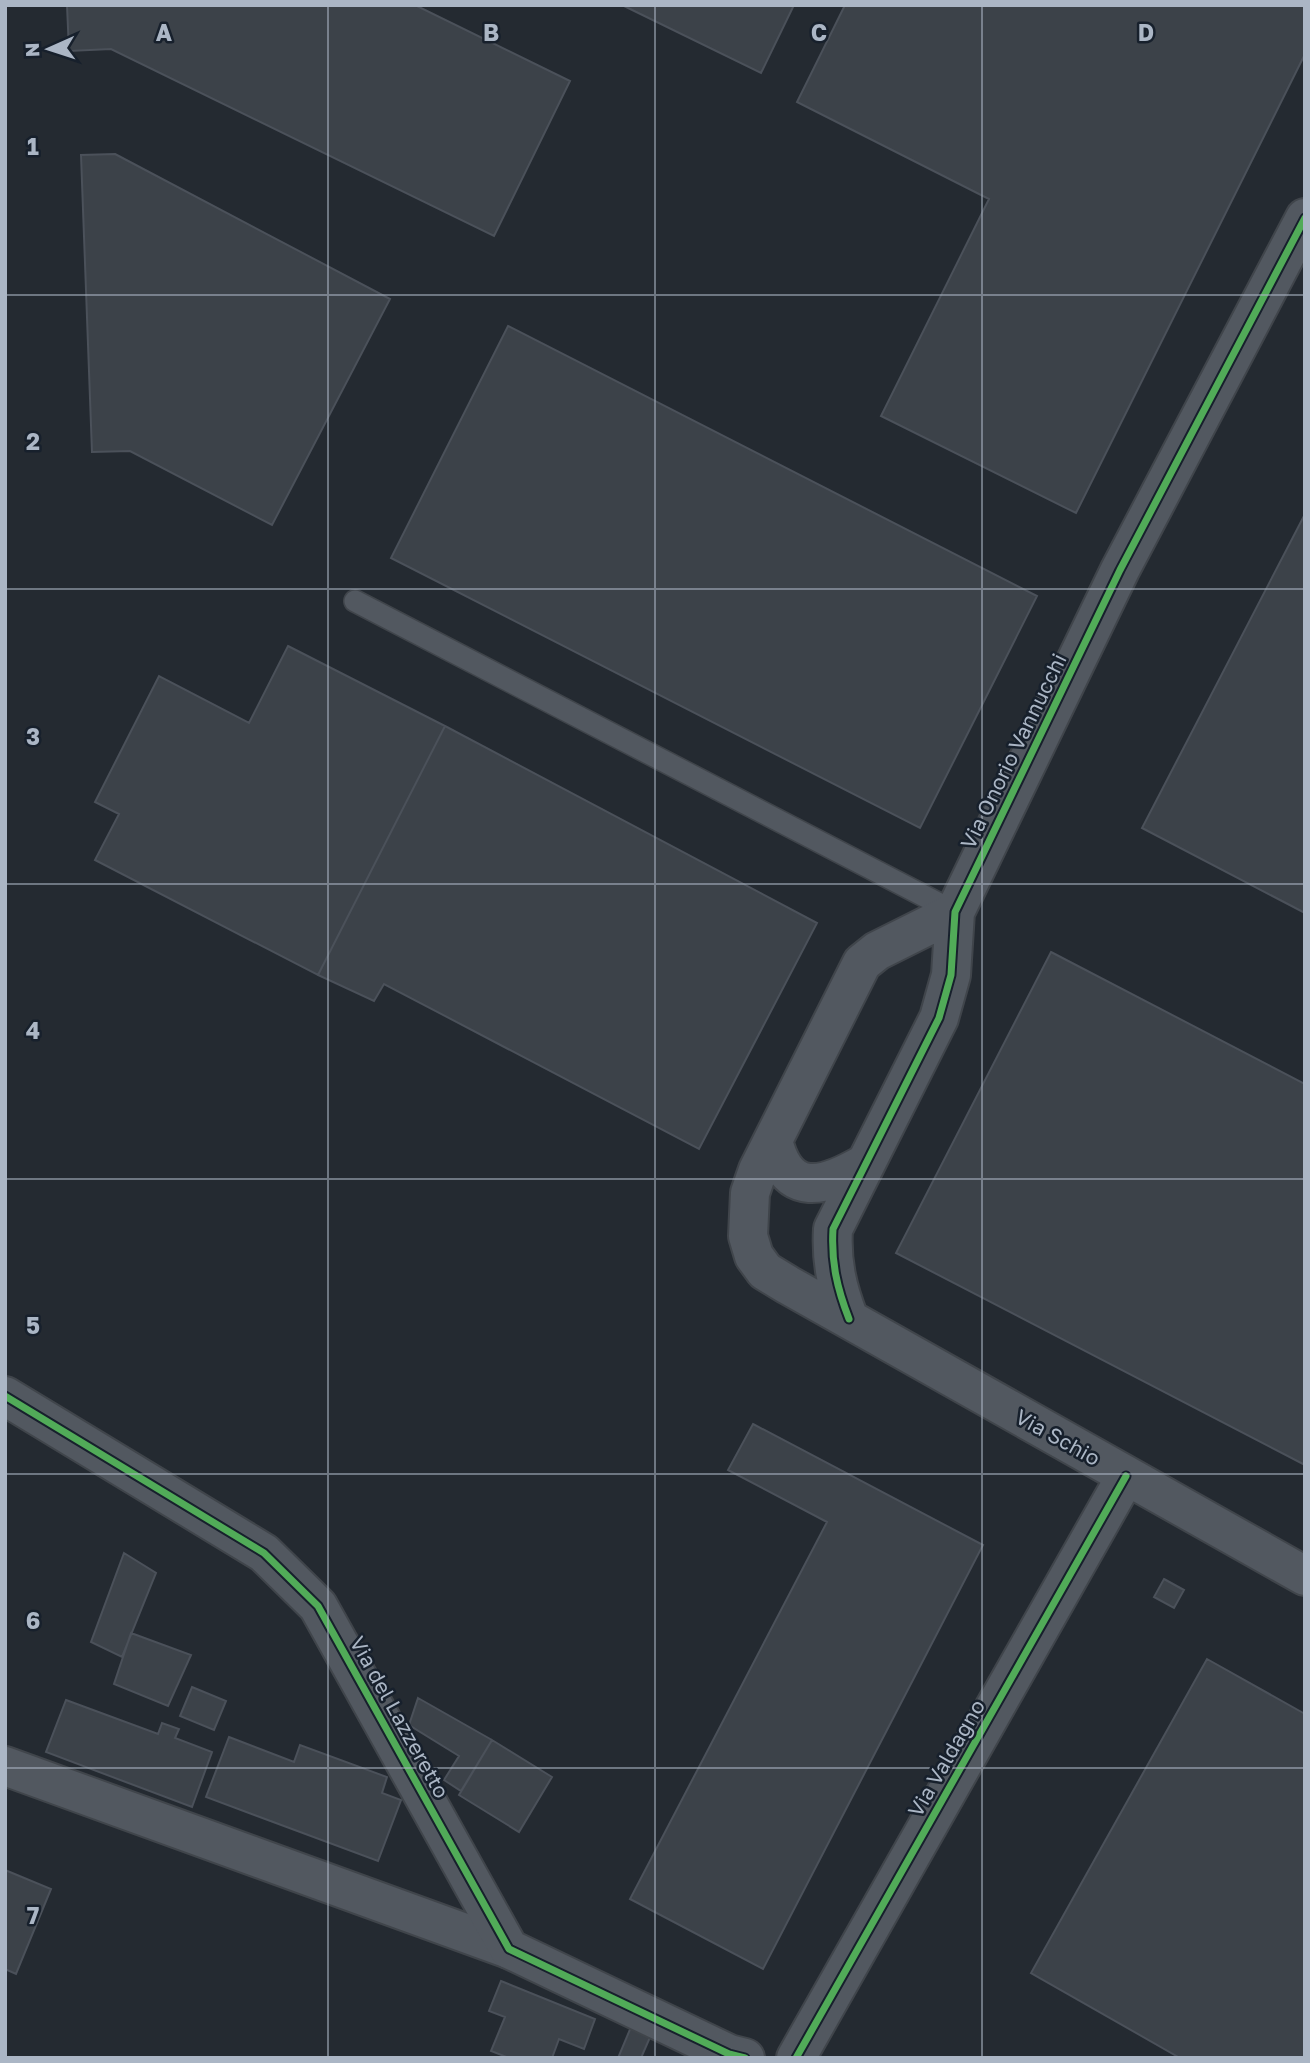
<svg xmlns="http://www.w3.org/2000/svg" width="1310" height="2063" viewBox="0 0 1310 2063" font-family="'Golos Text',sans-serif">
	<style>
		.building { fill: #3c4249; stroke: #4b515a; stroke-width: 2 }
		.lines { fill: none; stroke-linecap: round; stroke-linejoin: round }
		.service-casing { stroke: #40454b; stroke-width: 24 }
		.minor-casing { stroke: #40454b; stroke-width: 42 }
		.tertiary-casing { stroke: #40454b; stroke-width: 42 }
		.service { stroke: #525860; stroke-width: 21 }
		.minor { stroke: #525860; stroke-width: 38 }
		.tertiary { stroke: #525860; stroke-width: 38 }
		.cycleway-casing { stroke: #17202c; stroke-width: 11 }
		.cycleway { stroke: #51ab58; stroke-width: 7 }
		.grid { fill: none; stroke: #abb6c5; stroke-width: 2; stroke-opacity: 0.55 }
		.labels { text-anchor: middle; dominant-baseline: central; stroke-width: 5; stroke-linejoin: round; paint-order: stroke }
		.street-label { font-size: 21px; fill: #abb6c5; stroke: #17202c }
		.grid-label { font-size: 23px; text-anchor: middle; font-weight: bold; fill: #abb6c5; stroke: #17202c; stroke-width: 5; stroke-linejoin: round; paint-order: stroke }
	</style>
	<rect width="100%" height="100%" fill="#242a31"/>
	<path class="building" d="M67,5H415L570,81L494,236L111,49L69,51Z
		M622,5H794L761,73Z
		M845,5H1305V54L1076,513L881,416L989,199L797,102Z
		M115,154L390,299L272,525L130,451L92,452L81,155Z
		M508,326L1037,596L920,828L391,558Z
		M1305,514V913L1142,828Z
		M288,646L445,726L318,975L95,860L119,814L95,802L159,676L249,723Z
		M445,726L817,923L699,1149L384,984L374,1001L318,975Z
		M1051,952L1305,1084V1465L896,1253Z
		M753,1424L983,1545L763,1969L630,1899L827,1522L728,1470Z
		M124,1553L156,1573L122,1657L91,1642Z
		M1164,1579L1184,1590L1174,1608L1154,1597Z
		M131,1633L191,1655L168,1706L114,1684Z
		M1207,1659L1305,1714V2058H1180L1031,1973Z
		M192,1687L226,1701L214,1730L180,1716Z
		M418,1698L492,1740L461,1791L444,1780L459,1756L409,1725Z
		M66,1700L158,1734L162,1723L179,1729L175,1738L212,1752L192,1807L46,1752Z
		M229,1737L294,1762L300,1745L387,1777L382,1793L401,1800L378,1861L206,1797Z
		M492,1740L552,1777L519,1832L459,1795Z
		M5,1870L51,1889L16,1974L5,1969Z
		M501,1981L595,2019L584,2049L559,2039L552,2058H509L491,2051L505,2017L489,2011Z
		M631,2027L651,2035L641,2058H618Z"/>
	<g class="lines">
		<g class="service-casing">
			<path id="service" d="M355,601L955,912"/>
		</g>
		<g class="minor-casing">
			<path id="minor" d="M955,912L877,951L862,963L758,1170L750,1193L748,1236L754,1256L765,1271L788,1285L1305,1576
				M773,1140C787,1200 825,1187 866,1163
				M849,1319C837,1288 831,1262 833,1229L939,1018L951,975L955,912L1120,570L1305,218
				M5,1766L509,1949
				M796,2058L1126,1476"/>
		</g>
		<g class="tertiary-casing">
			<path id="tertiary" d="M5,1396L264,1553L318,1606L509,1949L729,2054L745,2058"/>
		</g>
		<use href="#service" class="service"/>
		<use href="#minor" class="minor"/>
		<use href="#tertiary" class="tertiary"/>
		<g class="cycleway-casing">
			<path id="cycleway" d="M849,1319C837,1288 831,1262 833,1229L939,1018L951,975L955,912L1120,570L1305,218
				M5,1396L264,1553L318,1606L509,1949L729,2054L745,2058
				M796,2058L1126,1476"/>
		</g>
		<use href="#cycleway" class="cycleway"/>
	</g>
	<path class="grid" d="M328,5V2058M655,5V2058M982,5V2058M5,295H1305M5,589H1305M5,884H1305M5,1179H1305M5,1474H1305M5,1768H1305"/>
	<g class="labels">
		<g class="street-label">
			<text transform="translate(1013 751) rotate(-64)">Via Onorio Vannucchi</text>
			<text transform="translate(1058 1437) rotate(29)">Via Schio</text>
			<text transform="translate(400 1717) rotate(61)">Via del Lazzeretto</text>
			<text transform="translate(946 1758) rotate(-60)">Via Valdagno</text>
		</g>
	</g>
	<g class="grid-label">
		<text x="164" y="41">A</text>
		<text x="491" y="41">B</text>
		<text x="819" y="41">C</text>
		<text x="1146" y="41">D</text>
		<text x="33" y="155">1</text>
		<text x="33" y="450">2</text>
		<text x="33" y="745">3</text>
		<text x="33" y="1039">4</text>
		<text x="33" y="1334">5</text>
		<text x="33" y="1629">6</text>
		<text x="33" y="1924">7</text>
	</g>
	<rect width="1310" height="2063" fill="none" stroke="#abb6c5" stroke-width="14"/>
	<g transform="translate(49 49) rotate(267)" stroke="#17202c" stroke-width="5" paint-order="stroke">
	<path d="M0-5L12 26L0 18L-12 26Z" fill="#abb6c5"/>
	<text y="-10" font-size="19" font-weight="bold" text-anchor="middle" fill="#abb6c5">N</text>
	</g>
</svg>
